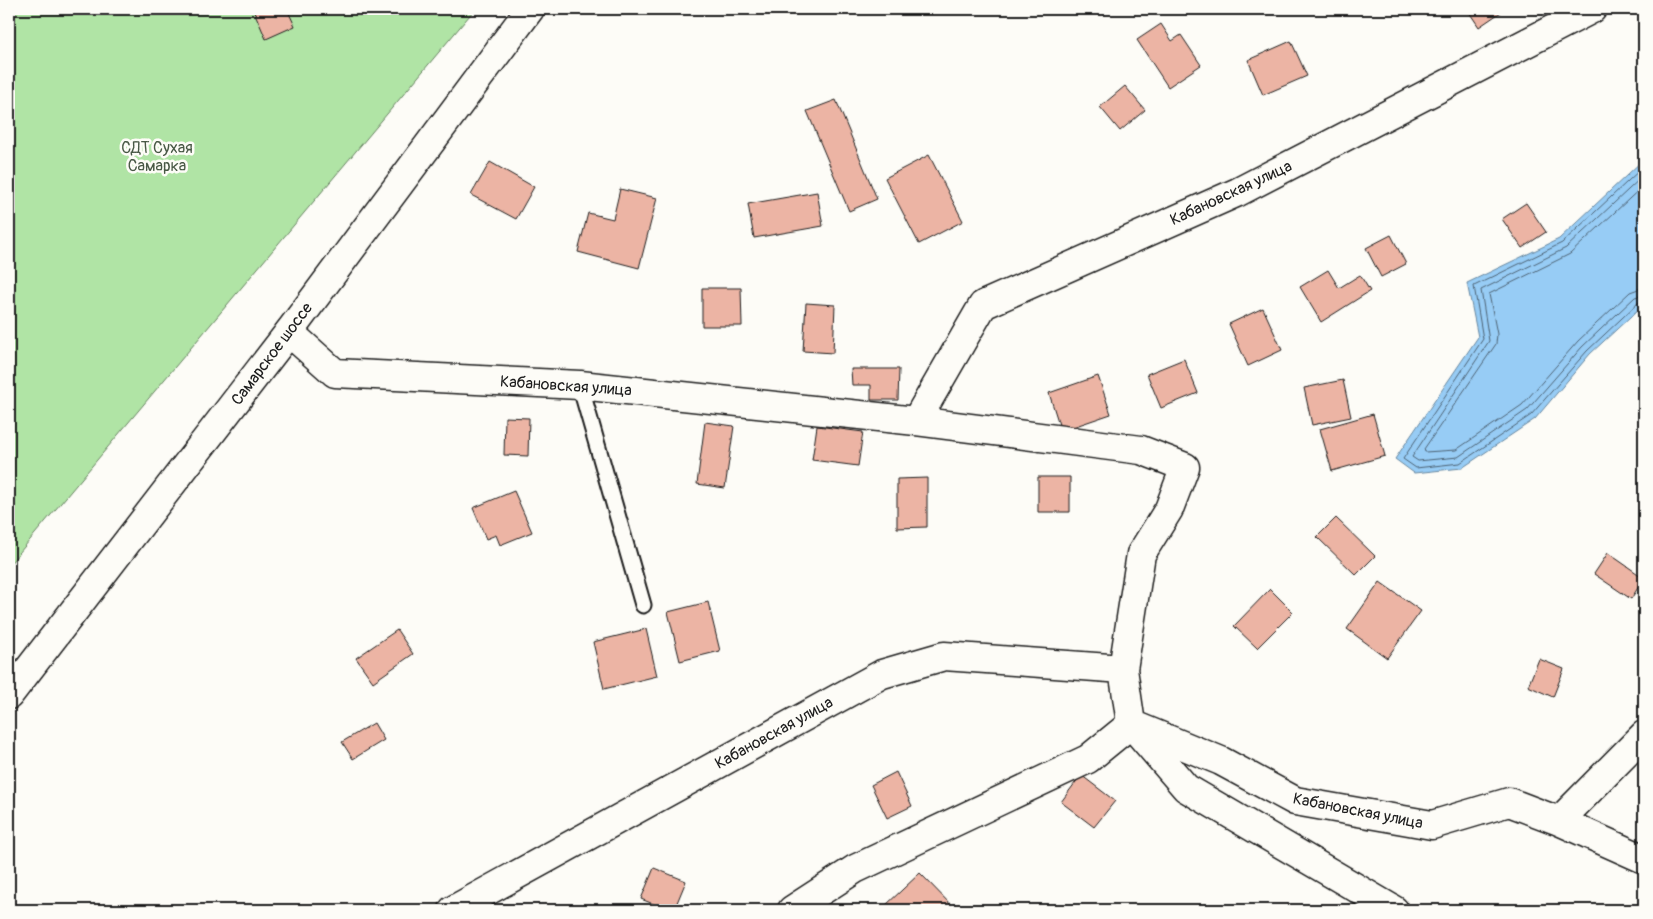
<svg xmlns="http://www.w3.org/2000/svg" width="1653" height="919" viewBox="0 0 1653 919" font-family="Pangolin,sans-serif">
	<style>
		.green { fill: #b0e4a5; stroke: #668060 }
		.water { fill: #97ccf5; stroke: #66869e }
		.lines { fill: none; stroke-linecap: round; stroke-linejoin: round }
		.shore { stroke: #4d6273; stroke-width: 1 }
		.building { fill: #ecb4a4; stroke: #1c1c1c }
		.service-casing { stroke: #1c1c1c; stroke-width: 19 }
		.minor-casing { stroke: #1c1c1c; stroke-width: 31 }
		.primary-casing { stroke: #1c1c1c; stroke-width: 31 }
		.service { stroke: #fdfcf7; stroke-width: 15 }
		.minor { stroke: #fdfcf7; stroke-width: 28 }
		.primary { stroke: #fdfcf7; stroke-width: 28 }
		.labels { text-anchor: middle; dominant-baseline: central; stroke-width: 5; stroke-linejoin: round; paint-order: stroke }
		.park-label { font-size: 16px; fill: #485845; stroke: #fdfcf7 }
		.street-label { font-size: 16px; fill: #1c1c1c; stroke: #fdfcf7 }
	</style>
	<rect width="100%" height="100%" fill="#fdfcf7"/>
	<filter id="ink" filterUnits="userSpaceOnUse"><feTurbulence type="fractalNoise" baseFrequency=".02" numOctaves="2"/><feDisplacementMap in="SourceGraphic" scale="10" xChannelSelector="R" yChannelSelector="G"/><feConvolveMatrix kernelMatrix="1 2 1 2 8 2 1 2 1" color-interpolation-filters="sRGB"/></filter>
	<g filter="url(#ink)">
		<path class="green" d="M9,9H475L9,565Z"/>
		<path class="water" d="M1644,159V304L1590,354L1535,419L1462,468L1414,473L1395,459L1478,337L1467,283L1559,239Z"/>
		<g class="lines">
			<path class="shore" d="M1644,166L1562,243L1474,286L1483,339L1403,459L1416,468L1460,463L1531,415L1587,351L1639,302L1644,301
				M1644,175L1566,248L1481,290L1489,341L1412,457L1418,461L1458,457L1527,410L1582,347L1635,297L1644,295
				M1644,185L1570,254L1489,294L1497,334L1496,344L1424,449L1425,452L1456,450L1522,405L1578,341L1630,292L1644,287"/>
		</g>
		<path class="building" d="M253,9H287L295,26L266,39Z
			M1467,9H1503L1504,10L1479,27Z
			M1161,24L1172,41L1181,35L1201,65L1168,87L1137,40Z
			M1291,41L1307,76L1263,95L1248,60Z
			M1125,86L1145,110L1120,131L1100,107Z
			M836,100L877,199L849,211L807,111Z
			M929,155L963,221L919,244L885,178Z
			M490,162L534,187L516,219L471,195Z
			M620,189L657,198L639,268L578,252L588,213L613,219Z
			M817,192L823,226L754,238L748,204Z
			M1526,203L1546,232L1522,248L1502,219Z
			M1391,235L1406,264L1381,277L1366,248Z
			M1328,270L1339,288L1360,275L1370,291L1321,322L1300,287Z
			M702,288H741L742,326H702Z
			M806,303L835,305L833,353L803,351Z
			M1263,308L1282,350L1248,366L1229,324Z
			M1184,359L1198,393L1161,408L1147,374Z
			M851,369H899L898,400H871V385H852Z
			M1098,376L1111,414L1061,431L1049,393Z
			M1343,380L1351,417L1312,425L1304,388Z
			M1373,414L1385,456L1332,471L1320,429Z
			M505,417L529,418L528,456L504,455Z
			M705,422L734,426L725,488L697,484Z
			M817,426L863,432L858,466L812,460Z
			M1038,477H1070V512H1038Z
			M927,478V527L897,528V479Z
			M514,491L532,532L500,545L496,535L486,539L473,508Z
			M1336,518L1375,556L1356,575L1317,537Z
			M1608,553L1644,578L1631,599L1594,574Z
			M1380,582L1421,611L1387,658L1347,629Z
			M1270,589L1293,612L1257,648L1234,626Z
			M708,602L720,651L680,661L668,612Z
			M646,629L657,676L604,689L593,642Z
			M397,630L413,654L373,682L356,658Z
			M1539,659L1564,669L1553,697L1528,686Z
			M374,723L384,740L353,759L342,742Z
			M896,772L912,806L887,818L871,785Z
			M1081,775L1115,801L1094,827L1061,802Z
			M654,868L686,881L674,910H668L641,899Z
			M920,873L956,910H889L885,906Z"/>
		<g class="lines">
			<g class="service-casing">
				<path id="service" d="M580,385L643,605"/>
			</g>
			<g class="minor-casing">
				<path id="minor" d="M289,332L335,373L580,385L916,421L1141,450L1185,467L1169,509L1141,554L1123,669L1131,724L1221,761L1295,801L1432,825L1509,802L1559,821L1644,859
					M916,421L983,305L1238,192L1592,9
					M1559,821L1644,735
					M453,910L882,674L944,656L1123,669
					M792,910L855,869L1088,759L1131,724L1186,788L1394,910"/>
			</g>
			<g class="primary-casing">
				<path id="primary" d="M9,695L289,332L530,9"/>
			</g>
			<use href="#service" class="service"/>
			<use href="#minor" class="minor"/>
			<use href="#primary" class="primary"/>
		</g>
	</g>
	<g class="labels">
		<g class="park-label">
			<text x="157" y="148">СДТ Сухая<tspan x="157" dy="18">Самарка</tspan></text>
		</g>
		<g class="street-label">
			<text transform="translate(1231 193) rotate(-25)">Кабановская улица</text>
			<text transform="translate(272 354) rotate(-53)">Самарское шоссе</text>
			<text transform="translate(566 386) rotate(4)">Кабановская улица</text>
			<text transform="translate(774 733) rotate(-29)">Кабановская улица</text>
			<text transform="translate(1358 811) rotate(11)">Кабановская улица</text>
		</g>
	</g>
	<rect width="1653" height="919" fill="none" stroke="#fdfcf7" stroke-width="30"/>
	<rect x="15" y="15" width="1623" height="889" fill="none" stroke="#1c1c1c" stroke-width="2" filter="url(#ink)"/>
</svg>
